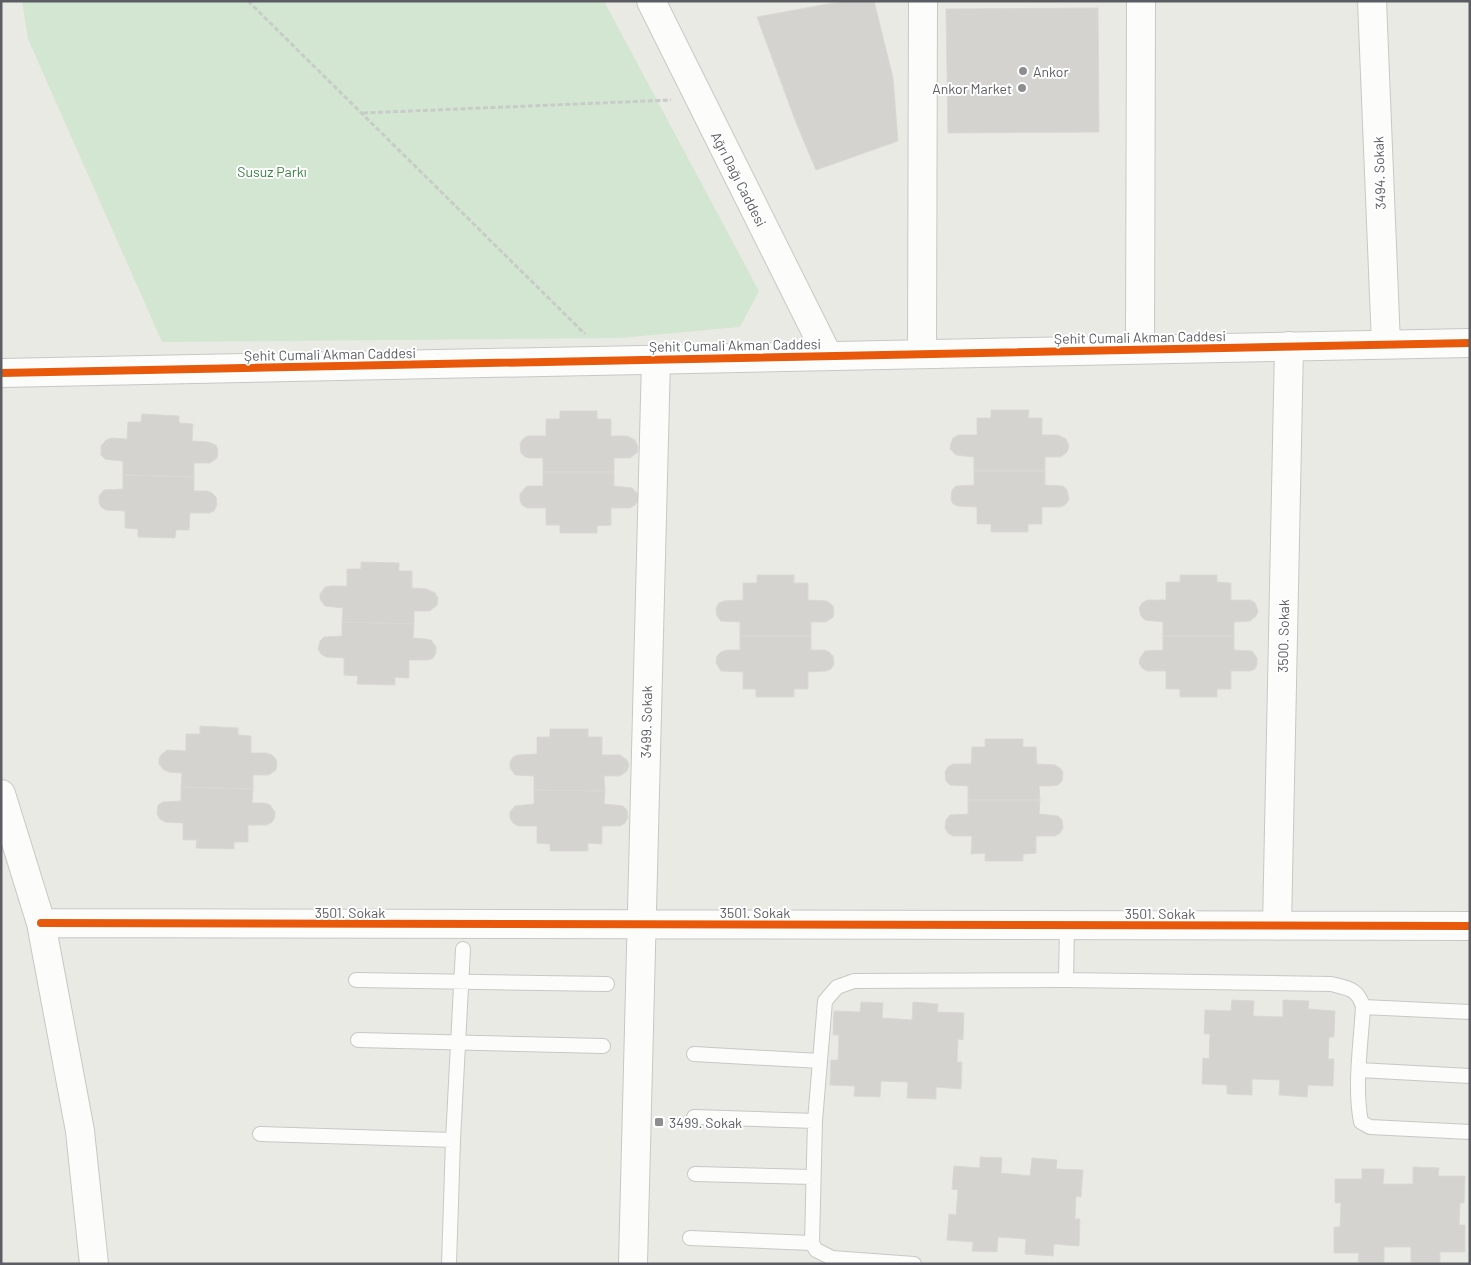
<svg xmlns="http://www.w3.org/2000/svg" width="1471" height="1265" viewBox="0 0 1471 1265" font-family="Barlow,sans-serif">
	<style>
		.green { fill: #d3e6d2 }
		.building { fill: #d4d3d0; stroke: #dad8d4 }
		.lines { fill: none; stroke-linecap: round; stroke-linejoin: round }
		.service-casing { stroke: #c7c7c5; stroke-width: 16 }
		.minor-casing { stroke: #c7c7c5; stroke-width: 30 }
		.tertiary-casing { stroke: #c7c7c5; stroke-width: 30 }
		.secondary-casing { stroke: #c7c7c6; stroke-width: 30 }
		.path { stroke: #c8ccc9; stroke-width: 3; stroke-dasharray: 5 2.5; stroke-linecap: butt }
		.service { stroke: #fcfcfb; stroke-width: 14 }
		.minor { stroke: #fcfcfb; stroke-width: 28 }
		.tertiary { stroke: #fcfcfb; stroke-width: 28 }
		.secondary { stroke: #fcfcfb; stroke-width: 28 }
		.cycleway-casing { stroke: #fff; stroke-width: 11 }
		.cycleway { stroke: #e8590c; stroke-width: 8 }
		.poi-dot { fill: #8d8e90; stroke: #fff; stroke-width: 2 }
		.labels { text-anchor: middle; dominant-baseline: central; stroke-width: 4; stroke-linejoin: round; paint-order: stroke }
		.poi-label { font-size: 14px; fill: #5b5d62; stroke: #fff; text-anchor: start }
		.park-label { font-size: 14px; fill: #398343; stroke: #fff }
		.street-label { font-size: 14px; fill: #5b5d62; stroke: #fff }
	</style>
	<rect width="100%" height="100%" fill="#eaeae5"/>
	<path class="green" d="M22,1H604L759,291L740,327L620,338L162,342L28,39Z"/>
	<path class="building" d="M844,1H874L893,78L898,141L816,170L795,120L757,17Z
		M1098,8L1099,132L948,133L946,9Z
		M991,410H1029L1028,418H1042V435H1058L1066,439L1069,446L1067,452L1061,457H1045V471H974V457L956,455L950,449L951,443L953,438L958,435H977V418H991Z
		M560,411H597V419H611V436H627L635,440L638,447L637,453L630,458H614V472H543V458H530L525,457L521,453L520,444L522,440L527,436H546V419H560Z
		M142,414L179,416V423L193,424L192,441L208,442L216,445L218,450L217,458L210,463H194V477L123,475V461L111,460L105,459L101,455V446L106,440L111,438L127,439L128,422H141Z
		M974,471H1045V485L1063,486L1067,490L1069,499L1066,504L1061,507H1042V524H1028V532H991V524H977V507L958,506L953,504L951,499L952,490L956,486L974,485Z
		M543,472H614V486L632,488L638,494V500L635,505L630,508H611V525L597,526V533H560V525H546V508H527L522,505L520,500V494L525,488L527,486H543Z
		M123,475L194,477V491H207L212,493L216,497L217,505L214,511L209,513H190L189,530H176L175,538L138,537V529L125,528V511L106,510L101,507L99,502V496L104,490L123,489Z
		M361,562L399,563V571H412V588L427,589L435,593L438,598L437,605L430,611H414V624L342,622L343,608L325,606L320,599V594L325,587L331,586H347V569H361Z
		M757,575H794V583H808V600L827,601L833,606L834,611L833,617L826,622H811V636H740V622L721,621L717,616L716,608L719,603L724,601L743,600V583H757Z
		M1180,575H1217V582L1231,583V600H1250L1255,603L1258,611L1256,616L1250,621L1234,622V636H1163V622L1145,620L1141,616L1139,608L1142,603L1147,600H1166V582H1180Z
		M342,622L414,624L413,638L426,639L431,640L436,647V653L433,658L428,660H409V678L395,677V685L357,684L358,676L344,675V658L326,657L321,654L318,649L320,641L324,637L342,636Z
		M740,636H811V650H824L829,652L833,656L834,664L831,669L826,671L808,672V689H794V697H756V689H743V672L721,671L716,663L717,656L721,652L727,650H740Z
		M1163,636H1234V650L1252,651L1257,658V664L1255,669L1250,671H1231V689H1217V697H1180V689H1166V671H1147L1142,668L1139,663L1140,658L1145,651L1163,650Z
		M200,726L238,728V735L251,736V753H266L272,755L276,759L277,765L276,770L269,775H253V789L181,787L182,773L169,772L164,770L159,764V758L162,754L167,750L186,751V734H200Z
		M550,729H588V737H602V755H620L627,760L629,765L627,771L620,776H604L605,791L534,790V776L515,775L510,768V762L513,757L518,755L537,754V737H550Z
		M985,739H1023V747H1036L1037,764L1055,765L1060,768L1063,772L1062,781L1058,785L1052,786H1039L1040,800H968V786L950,785L946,781L945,772L948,767L953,764H971L972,747H985Z
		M181,787L253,789L252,803H265L270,805L275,812V817L272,822L267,825H248V842H234V849L196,848L197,840H183V823L165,822L160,819L157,814L158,805L163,802L181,801Z
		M534,790L605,791L604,804L623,806L627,810L628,818L625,823L620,826H602V844L588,843V851H550V844L537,843V826H518L513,823L510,818V812L515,806L534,804Z
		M968,800H1040L1039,814L1058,816L1062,820L1063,828L1060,833L1055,836H1036V853L1023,854V861H985V853L971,854L972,836H953L948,833L945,828L946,820L950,815L968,814Z
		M1232,1000L1254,1001L1253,1016L1283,1017V1000L1309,1001L1308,1009L1335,1011L1334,1037H1329L1328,1059H1334L1333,1086L1308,1085L1307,1097L1279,1095L1280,1080L1252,1079V1095L1227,1094V1085L1202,1084L1203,1058L1209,1059L1210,1034H1204L1205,1010L1231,1011Z
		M861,1002L883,1003L882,1018L912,1020L913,1002L938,1004L937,1012L964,1013L963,1040L958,1039L957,1062H962L961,1089L936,1087V1099L907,1098L908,1082L881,1081L880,1097L854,1096L855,1086L830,1085L831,1060H838L839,1035H833L834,1011L860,1012Z
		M980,1157L1002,1158L1001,1173L1030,1176L1032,1158L1057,1160L1056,1169L1083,1170L1081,1197L1076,1196L1075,1219H1080L1079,1246L1054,1244L1053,1256L1025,1254L1026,1239L998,1237L997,1252L972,1251L973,1242L947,1240L949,1214L956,1215L958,1190L952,1189L954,1166L980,1168Z
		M1413,1167L1439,1168L1438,1176H1465L1464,1203H1460L1459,1225H1465V1252H1440V1263L1411,1262V1247H1384V1263L1358,1262L1359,1253H1334V1227H1340L1341,1203H1335V1179H1362V1169H1384L1383,1184H1413Z"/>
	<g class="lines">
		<g class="service-casing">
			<path id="service" d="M356,980L607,984
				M1066,980L1067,925
				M1363,1007L1470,1012
				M358,1040L603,1046
				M694,1054L820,1061
				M1359,1070L1470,1076
				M694,1117L815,1121
				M260,1134L453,1140
				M695,1174L813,1177
				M690,1238L812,1243
				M449,1264L453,1140L463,949
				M914,1264L832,1258L816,1250L812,1243L815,1121L825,1001L837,987L854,981L1066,980L1331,984C1347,988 1358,988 1363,1007C1361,1043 1354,1087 1361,1122L1370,1127L1470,1132"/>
		</g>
		<g class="minor-casing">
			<path id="minor" d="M1372,1L1386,344
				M1140,349L1141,1
				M922,354L923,1
				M1,794L41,923L80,1131L94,1264
				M41,923L1470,926
				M1277,926L1289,346
				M633,1264L656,359"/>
		</g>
		<g class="tertiary-casing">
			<path id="tertiary" d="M1,373L1470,343"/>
		</g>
		<g class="secondary-casing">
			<path id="secondary" d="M651,1L828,356"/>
		</g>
		<path class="path" d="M248,1L585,334
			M363,113L671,100"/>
		<use href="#service" class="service"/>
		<use href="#minor" class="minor"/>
		<use href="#tertiary" class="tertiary"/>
		<use href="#secondary" class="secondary"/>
		<g class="cycleway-casing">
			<path id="cycleway" d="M1,373L1470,343
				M41,923L1470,926"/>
		</g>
		<use href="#cycleway" class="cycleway"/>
	</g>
	<g class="poi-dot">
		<circle cx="1023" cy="71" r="5"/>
		<circle cx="1022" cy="88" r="5"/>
		<rect x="654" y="1117" width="10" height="10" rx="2.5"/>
	</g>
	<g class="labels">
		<g class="poi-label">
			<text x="1033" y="71">Ankor</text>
			<text x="1012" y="88" text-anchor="end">Ankor Market</text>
			<text x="669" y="1122">3499. Sokak</text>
		</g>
		<g class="park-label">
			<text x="272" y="171">Susuz Parkı</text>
		</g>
		<g class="street-label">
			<text transform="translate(1379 173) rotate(-92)">3494. Sokak</text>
			<text transform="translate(739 179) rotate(63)">Ağrı Dağı Caddesi</text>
			<text transform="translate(1140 337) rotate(-1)">Şehit Cumali Akman Caddesi</text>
			<text transform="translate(735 345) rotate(-1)">Şehit Cumali Akman Caddesi</text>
			<text transform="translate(330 354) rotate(-1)">Şehit Cumali Akman Caddesi</text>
			<text transform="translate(1283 636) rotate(-89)">3500. Sokak</text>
			<text transform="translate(646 722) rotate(-89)">3499. Sokak</text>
			<text x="350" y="912">3501. Sokak</text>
			<text x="755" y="912">3501. Sokak</text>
			<text x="1160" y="913">3501. Sokak</text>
		</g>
	</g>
	<rect width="1471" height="1265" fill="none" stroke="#5b5d62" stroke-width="5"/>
</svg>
